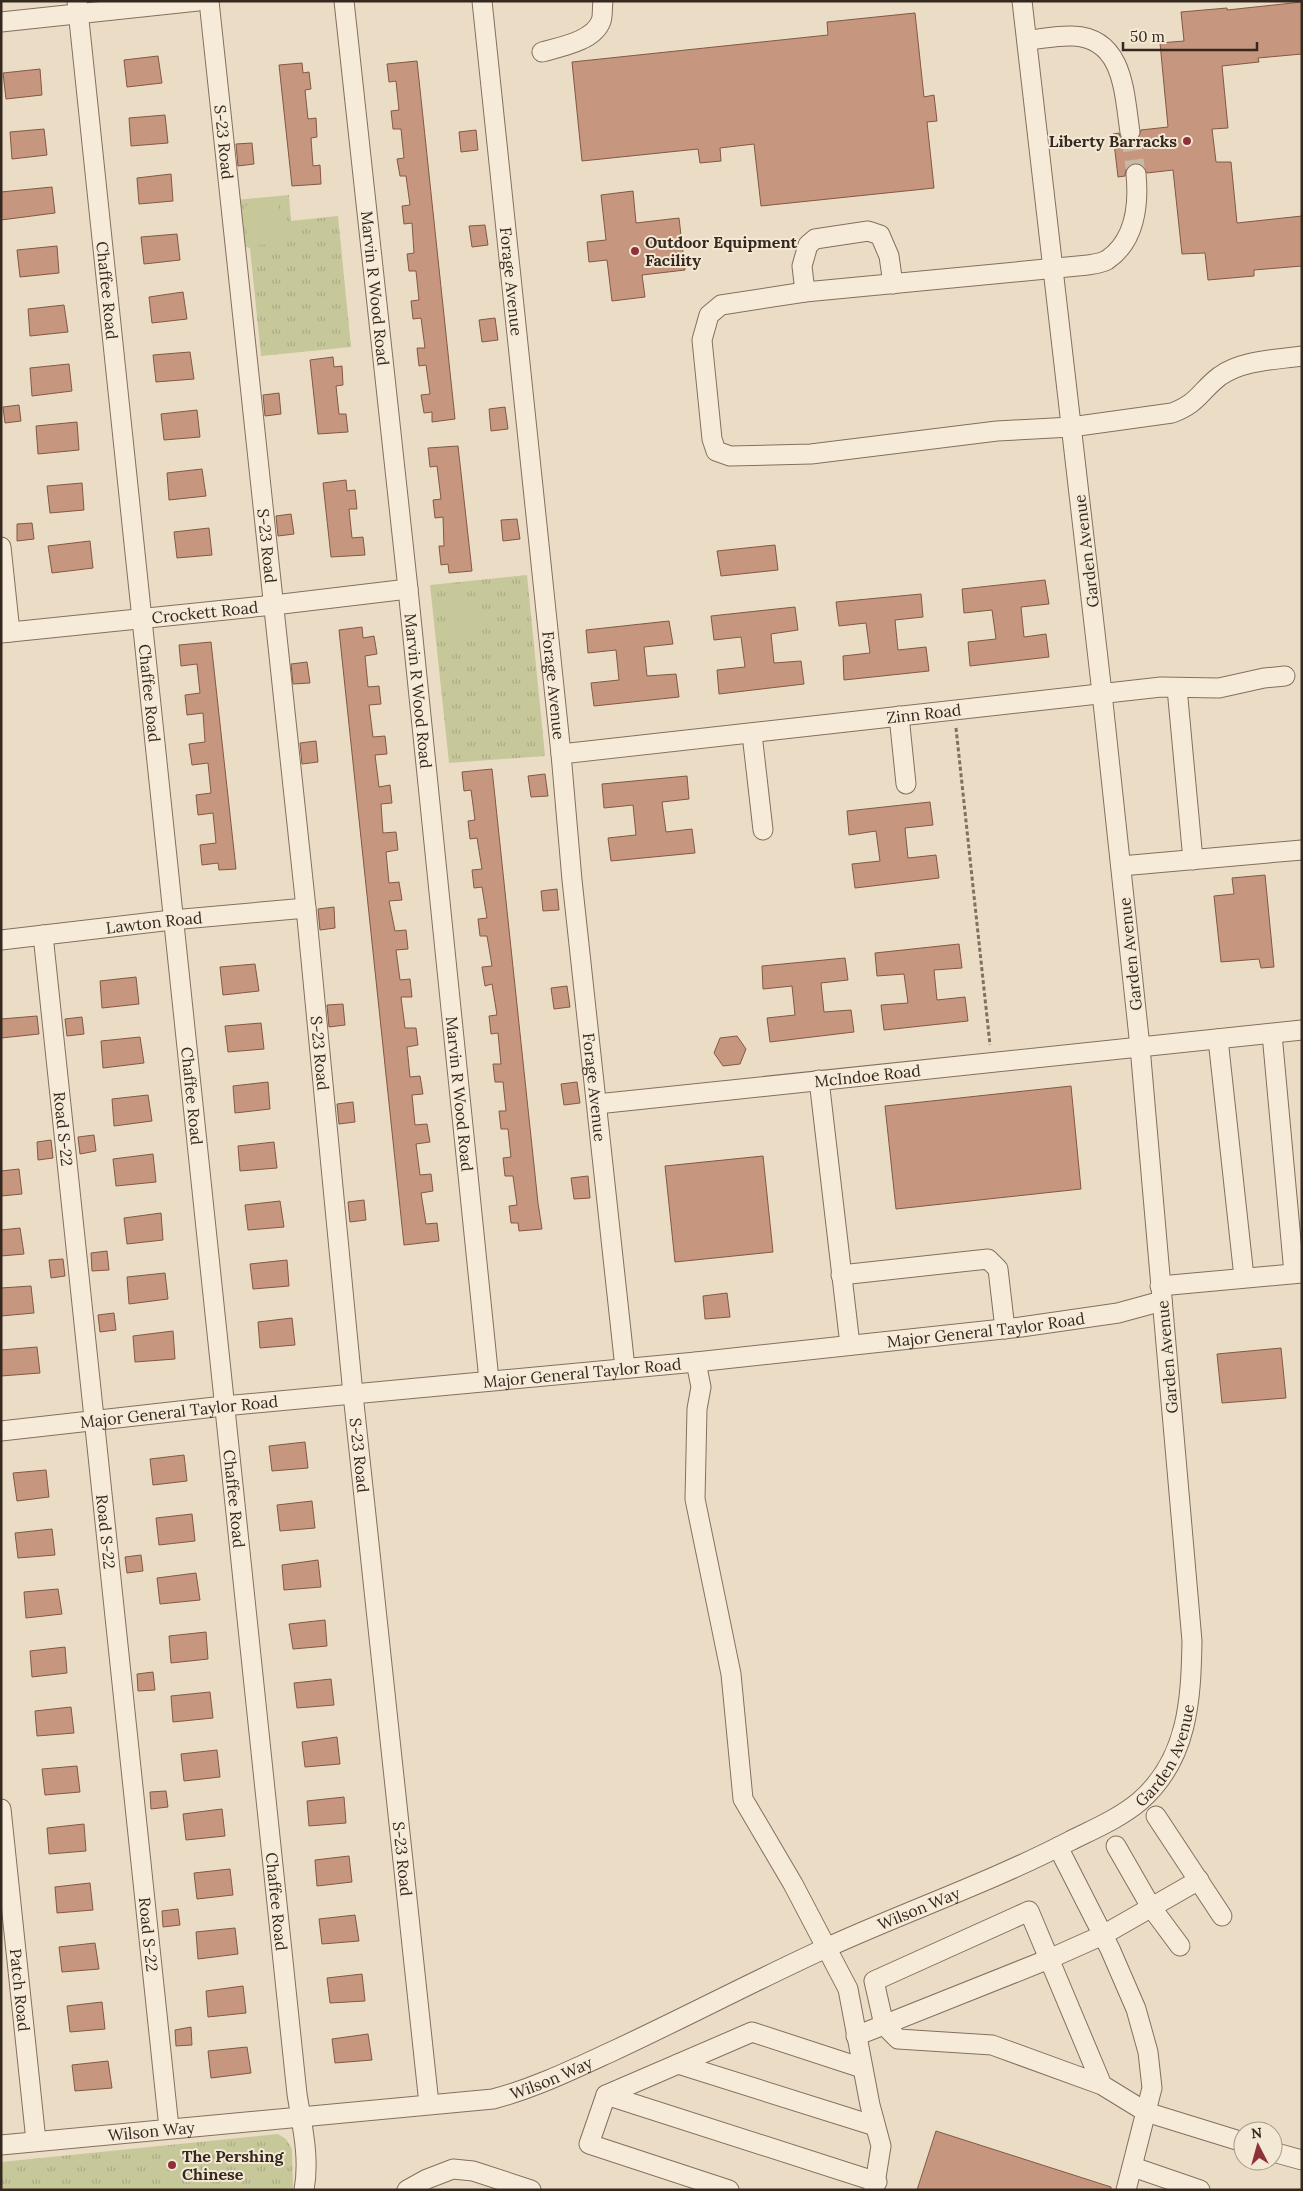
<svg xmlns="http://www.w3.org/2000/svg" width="1303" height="2191" viewBox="0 0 1303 2191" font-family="Lora,serif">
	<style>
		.grass { fill: url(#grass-tufts) }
		.pitch { fill: #c6c89a }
		.building { fill: #c6977e; stroke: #825844 }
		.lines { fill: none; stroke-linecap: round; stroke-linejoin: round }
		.minor-tunnel { stroke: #c7b9a4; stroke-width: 19; stroke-dasharray: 19 9; stroke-linecap: butt }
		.minor-casing { stroke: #846f5d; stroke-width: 21 }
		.path { stroke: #846f5d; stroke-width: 3; stroke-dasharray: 4 2.5; stroke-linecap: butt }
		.minor { stroke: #f6ebd8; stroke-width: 19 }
		.poi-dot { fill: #8f3138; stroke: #f3e8d4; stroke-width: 2 }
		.labels { text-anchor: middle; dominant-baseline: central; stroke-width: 4; stroke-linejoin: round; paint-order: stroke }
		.poi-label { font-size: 16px; font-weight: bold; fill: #35281f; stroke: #f3e8d4; text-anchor: start }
		.street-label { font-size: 16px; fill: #35281f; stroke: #f3e8d4 }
	</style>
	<defs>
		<pattern id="grass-tufts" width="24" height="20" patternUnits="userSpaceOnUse" patternTransform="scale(1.25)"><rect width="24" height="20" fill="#c6c89a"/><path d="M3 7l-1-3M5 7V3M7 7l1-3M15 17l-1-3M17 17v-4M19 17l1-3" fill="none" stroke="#abac84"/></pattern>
	</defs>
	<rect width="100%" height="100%" fill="#ebddc5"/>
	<path class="grass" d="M289,195L291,221L338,216L351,347L261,356L250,248L246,247L240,236L236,200Z
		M527,575L545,756L449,763L430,585Z
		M278,2134L286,2139L292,2149L293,2190H1V2162Z"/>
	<path class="pitch" d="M278,203L282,243L248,246L244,206Z
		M478,597L482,637L448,641L444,600Z"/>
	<path class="building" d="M1302,2V54L1258,58L1259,62L1222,66L1228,128L1212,129L1216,162H1231L1237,223L1302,216V266L1254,270V276L1208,280L1205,253L1182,254L1173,170L1147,173L1141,164L1135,163L1126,169L1125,176L1118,177L1113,134L1119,133L1121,139L1131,143L1137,141L1141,130L1168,127L1160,43L1184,41L1181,12L1227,8V10Z
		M915,13L924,97L934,95L937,121L927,122L934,188L761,206L754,144L720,148L721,161L700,163L698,149L582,161L572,62L828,35L827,22Z
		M158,56L162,83L127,87L124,60Z
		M417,61L455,419L432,422V412L424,413L421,395L430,394L426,365L419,366L417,348H425L421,318L413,319L411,301L419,300L416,271H409L407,254L414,253L412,223L404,224L402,206L410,205L406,176H400L397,159L404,158L401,129H393L391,111L399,110L396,81L389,82L387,64Z
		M302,63L303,73L309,72L311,89L305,90L308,119L316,118L317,137L311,138L313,166L320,165L321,184L292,186L279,65Z
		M40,69L42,95L6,99L3,73Z
		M165,115L168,143L131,146L129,118Z
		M44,129L47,155L12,159L10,132Z
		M476,130L478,150L461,152L459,132Z
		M252,143L254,164L238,166L236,144Z
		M171,174L173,201L139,204L137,178Z
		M52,187L55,213L1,220V192Z
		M633,191L636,223L679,218L685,270L642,275L645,297L612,301L607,260L589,262L587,242L606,240L601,195Z
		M485,225L488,245L472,247L469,226Z
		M177,234L180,260L144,264L141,237Z
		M57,246L59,273L20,277L17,250Z
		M183,292L187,319L152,323L149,297Z
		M64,305L68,332L30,336L28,309Z
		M495,318L498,340L482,342L479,320Z
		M190,352L194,379L156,382L153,355Z
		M333,357L334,367L342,366L343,385L336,386L339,414H346L348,432L318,434L310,360Z
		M69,364L72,391L32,396L30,368Z
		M279,393L281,414L265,416L263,395Z
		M19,405L21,421L5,423L3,407Z
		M505,407L508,429L491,431L489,409Z
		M197,410L200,437L164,440L161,414Z
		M77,422L79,450L38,454L36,426Z
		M458,446L472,571L449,573L448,564L441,565L439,546H444L443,517L435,518L433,500L441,499L437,466L430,467L428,448Z
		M202,469L206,496L169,500L167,473Z
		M346,480L347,491L355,490L357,509H349L352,538L363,537L365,555L331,557L323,483Z
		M82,483L84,510L50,513L47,486Z
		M291,514L294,534L278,536L276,516Z
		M517,519L520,539L503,541L501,520Z
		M32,523L34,539L17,541V524Z
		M209,528L212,555L177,558L174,532Z
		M90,541L93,568L52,573L48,546Z
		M775,545L778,570L721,576L717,551Z
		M1045,580L1049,604L1021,607L1024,637L1046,634L1049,657L970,666L968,642L996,639L992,610L964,613L962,589Z
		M921,594L923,617L895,620L898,650L926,647L929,671L844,680L843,656L870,653L866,623L839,626L836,602Z
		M795,607L798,630L771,634L774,663L801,661L804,684L719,694L717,670L745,667L741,637L714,640L711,616Z
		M669,621L673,644L644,647L647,676L676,674L679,697L594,706L591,683L619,680L616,650L588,653L586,630Z
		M362,627L363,638L374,636L377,654L365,656L368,687L379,686L381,704L369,705L373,737L385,736L387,754L375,755L379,787L390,785L392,803L381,804L383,833L396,832L398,850L386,852L389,883L399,882L402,900L389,901L395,931L406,930L408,949L396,950L400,980L410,979L412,997H401L405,1028H416L418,1045L407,1047L410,1077L420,1076L423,1094L412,1095L415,1125L427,1124L430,1142L416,1144L420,1175L431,1174L433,1191L421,1193L426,1224L437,1223L439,1241L404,1245L339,630Z
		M211,642L236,869L219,870L218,863L202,865L200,845L216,843L213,813L198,815L196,795L211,793L208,763L192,765L189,744L205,742L203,713L187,715L185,695L200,693L197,664L181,666L179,645Z
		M307,662L310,683L293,684L291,664Z
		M316,741L318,762L302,764L300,743Z
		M492,769L538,1203L542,1229L519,1231L518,1223H511L509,1206L517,1205L513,1176H505L503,1158L511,1157L508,1129H501L499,1111H506L503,1082H495L493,1064H501L498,1033L491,1034L489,1016L497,1015L492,984L485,986L482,967L492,966L487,936H480L478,919L487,918L482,887L474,888L472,870L482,869L477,838L470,839L468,821L475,820L471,790L464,791L462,772Z
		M545,774L548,796L531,797L528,776Z
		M687,776L689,799L662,802L666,832L692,829L695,853L611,861L608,838L636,835L633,805L604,808L602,784Z
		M930,802L933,825L905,828L908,858L936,855L939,878L855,888L852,864L880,861L876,831L849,835L847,811Z
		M1265,875L1274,967L1261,968L1259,959L1221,962L1214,896L1234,894L1232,878Z
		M557,889L559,910L543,911L541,891Z
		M334,907L335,928L320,930L318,909Z
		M959,944L962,968L934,970L937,1000L965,997L968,1021L884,1030L881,1005L908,1003L904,974L877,976L875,953Z
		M845,958L848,980L821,983L824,1012L851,1010L854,1032L770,1042L767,1018L795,1015L792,986L763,989L762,966Z
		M255,964L259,991L223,995L220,967Z
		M136,977L139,1004L102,1008L100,981Z
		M567,986L570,1007L554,1009L551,988Z
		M343,1004L345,1025L329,1027L327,1005Z
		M37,1016L39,1034L1,1038V1019Z
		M82,1017L84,1034L67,1036L65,1019Z
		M261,1023L264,1049L228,1052L225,1026Z
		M737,1036L746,1049L740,1064L723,1066L714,1053L720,1038Z
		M140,1037L144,1063L103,1068L101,1041Z
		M268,1082L270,1109L235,1113L233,1086Z
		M577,1082L580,1103L564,1105L561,1084Z
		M1071,1086L1081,1189L896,1209L885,1106Z
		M148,1095L152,1121L114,1126L112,1099Z
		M353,1102L355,1122L339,1124L337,1104Z
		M94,1135L96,1151L80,1154L78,1137Z
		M51,1140L53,1158L38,1160L37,1142Z
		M274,1142L277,1168L240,1171L238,1146Z
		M153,1154L156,1182L116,1186L113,1159Z
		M763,1156L773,1252L675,1262L665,1166Z
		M19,1169L22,1194L1,1196V1171Z
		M588,1176L590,1198L574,1199L571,1178Z
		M364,1200L366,1220L350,1222L348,1202Z
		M280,1201L284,1227L248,1230L245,1205Z
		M161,1213L163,1240L127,1244L124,1218Z
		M20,1228L24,1254L1,1256V1230Z
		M107,1251L109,1270L92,1271L91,1253Z
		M63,1259L65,1276L51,1278L49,1260Z
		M287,1260L289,1286L253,1289L250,1264Z
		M165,1273L168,1299L129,1304L127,1277Z
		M31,1286L34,1313L1,1316V1288Z
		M727,1293L730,1317L705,1319L703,1296Z
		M114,1313L116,1330L100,1332L98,1315Z
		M292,1318L295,1345L260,1348L258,1322Z
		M173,1331L175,1359L135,1362L133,1336Z
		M37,1347L40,1373L1,1376V1350Z
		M1281,1348L1286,1398L1222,1403L1217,1354Z
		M305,1442L308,1468L272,1471L269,1446Z
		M184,1455L187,1481L153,1485L150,1459Z
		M46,1470L49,1497L17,1501L13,1473Z
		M312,1501L315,1528L280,1531L277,1505Z
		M192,1514L195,1541L159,1545L156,1518Z
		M52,1529L55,1555L18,1558L15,1533Z
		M141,1555L143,1571L127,1573L125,1557Z
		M318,1560L321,1587L284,1590L282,1565Z
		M196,1573L200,1600L160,1604L157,1578Z
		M58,1589L62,1614L26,1618L24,1592Z
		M325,1620L327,1646L293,1649L289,1624Z
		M206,1632L208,1659L171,1663L169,1636Z
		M65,1647L67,1673L32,1677L30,1651Z
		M153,1672L155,1690L138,1691L137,1674Z
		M331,1679L334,1705L297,1708L294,1683Z
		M210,1692L213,1718L173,1722L171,1696Z
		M71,1707L74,1733L37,1736L35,1711Z
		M337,1737L340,1764L305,1767L302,1742Z
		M217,1750L220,1777L184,1781L181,1754Z
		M77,1766L80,1792L45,1795L42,1769Z
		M166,1791L168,1807L151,1809L150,1792Z
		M344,1797L346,1823L309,1826L307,1801Z
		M222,1809L225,1836L186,1840L183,1814Z
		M84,1824L86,1851L49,1854L47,1828Z
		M349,1856L352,1882L317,1886L315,1860Z
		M230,1869L233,1895L197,1899L194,1873Z
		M90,1883L93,1910L57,1913L55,1887Z
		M178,1909L180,1925L163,1927L162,1911Z
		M355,1915L359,1941L322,1944L319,1919Z
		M235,1928L238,1954L198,1959L196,1932Z
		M95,1943L99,1969L62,1972L59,1947Z
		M362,1974L365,2001L330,2003L327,1978Z
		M243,1986L246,2013L208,2017L206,1991Z
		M102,2002L105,2029L70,2032L67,2006Z
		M191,2027L192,2045L176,2046L175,2030Z
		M368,2034L372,2060L335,2063L332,2039Z
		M247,2047L251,2073L211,2078L208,2051Z
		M108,2061L112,2088L75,2091L72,2065Z
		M936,2131L1111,2187V2190H917Z"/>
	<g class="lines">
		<path class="minor-tunnel" d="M1130,132L1136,174"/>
		<g class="minor-casing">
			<g id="minor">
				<path id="s1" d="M77,1L297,2094C302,2125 310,2158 304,2190"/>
				<path id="s2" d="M209,1L306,908L353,1394L429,2104"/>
				<path id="s3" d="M344,1L408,589L489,1380"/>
				<path id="s4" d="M482,1L561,754L572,880L625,1368"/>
				<path d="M1,22L198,1"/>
				<path d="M1027,40C1042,39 1058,35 1073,36C1124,38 1124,93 1130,132"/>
				<path d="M542,52C560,47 594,41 601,21C603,16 602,7 603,1"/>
				<path d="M1136,174C1139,205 1135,241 1107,260C1102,263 1094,264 1088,265L805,292L721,305L709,315L702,340L712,439L716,451L730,456L811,454L997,431L1071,427L1172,413C1199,403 1200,391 1220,376C1243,360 1275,360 1302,356"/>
				<path d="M805,292L802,266L808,245L815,239L868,231L880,235L889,256L893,284"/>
				<path d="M1,547L10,632"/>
				<path id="s5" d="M1,633L274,605L408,589"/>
				<path d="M1177,688L1193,860"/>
				<path d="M899,716L906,784"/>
				<path d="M752,734L763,830"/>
				<path id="s6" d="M561,754L1161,687L1219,688L1264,678L1285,676"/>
				<path d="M1121,866L1302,850"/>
				<path id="s7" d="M43,935L169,2128"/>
				<path id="s8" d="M1,940L172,920L306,908"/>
				<path d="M1272,1034L1294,1273"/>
				<path d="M1218,1039L1244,1277"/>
				<path d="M819,1080L850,1345"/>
				<path id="s9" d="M597,1104L1302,1030"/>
				<path d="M841,1275L988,1259L998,1269L1005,1329"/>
				<path d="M1160,1286L1302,1273"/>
				<path d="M696,1362L701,1387L697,1409L695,1499L731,1674L743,1799L793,1884L848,1989L870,2105L881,2146L874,2190"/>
				<path id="s10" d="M1,1431L224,1406L696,1362L1021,1327L1118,1313L1162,1301"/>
				<path id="s11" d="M1,1809L36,2141"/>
				<path d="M1156,1816L1222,1916"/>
				<path d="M1116,1846L1151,1907L1180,1946"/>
				<path d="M1058,1847L1110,1949L1136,2009L1148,2052L1152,2088L1126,2190"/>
				<path d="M856,2036L1049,1959L1103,1935L1199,1880"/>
				<path d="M678,2064L875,2126"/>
				<path d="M1102,2085L1029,1911L874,1981L884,2025L898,2039L992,2045L1102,2085L1146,2112L1243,2142"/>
				<path d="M606,2095L877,2182"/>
				<path id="s12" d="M1,2145L493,2099C535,2088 574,2069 613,2051C684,2018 754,1981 826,1948C907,1911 991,1882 1070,1841C1094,1829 1120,1818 1140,1801C1188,1759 1191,1700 1192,1641L1140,1047L1102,693L1022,1"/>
				<path d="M1273,2152L1302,2160"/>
				<path d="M1133,2167L1200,2190"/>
				<path d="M407,2190L427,2179L453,2169L473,2171L531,2190"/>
				<path d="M729,2190L589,2144L606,2095L752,2032L862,2068"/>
			</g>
		</g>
		<path class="path" d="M956,728L990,1045"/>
		<use href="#minor" class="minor"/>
	</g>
	<g class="poi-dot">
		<circle cx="1187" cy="141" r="5"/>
		<circle cx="635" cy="251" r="5"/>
		<circle cx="172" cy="2165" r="5"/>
	</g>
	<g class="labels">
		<g class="poi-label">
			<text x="1177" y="141" text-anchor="end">Liberty Barracks</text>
			<text x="645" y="242">Outdoor Equipment<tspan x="645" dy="18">Facility</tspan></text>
			<text x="182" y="2156">The Pershing<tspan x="182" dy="18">Chinese</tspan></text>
		</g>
		<g class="street-label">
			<text stroke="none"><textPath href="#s2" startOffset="142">S-23 Road</textPath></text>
			<text stroke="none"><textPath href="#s4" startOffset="282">Forage Avenue</textPath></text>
			<text stroke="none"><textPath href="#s3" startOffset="289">Marvin R Wood Road</textPath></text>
			<text stroke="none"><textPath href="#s1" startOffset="291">Chaffee Road</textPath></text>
			<text stroke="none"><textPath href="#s2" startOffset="548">S-23 Road</textPath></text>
			<text transform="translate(1086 551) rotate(-97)">Garden Avenue</text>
			<text stroke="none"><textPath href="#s5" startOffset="205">Crockett Road</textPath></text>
			<text stroke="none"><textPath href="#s4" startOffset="688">Forage Avenue</textPath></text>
			<text stroke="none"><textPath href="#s3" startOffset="694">Marvin R Wood Road</textPath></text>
			<text stroke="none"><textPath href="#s1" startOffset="696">Chaffee Road</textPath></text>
			<text stroke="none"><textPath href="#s6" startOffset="365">Zinn Road</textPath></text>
			<text stroke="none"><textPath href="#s8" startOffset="154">Lawton Road</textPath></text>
			<text transform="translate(1130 954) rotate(-96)">Garden Avenue</text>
			<text stroke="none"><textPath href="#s2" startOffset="1058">S-23 Road</textPath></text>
			<text stroke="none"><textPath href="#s9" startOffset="272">McIndoe Road</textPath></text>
			<text stroke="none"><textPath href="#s4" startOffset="1092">Forage Avenue</textPath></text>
			<text stroke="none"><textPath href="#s3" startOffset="1099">Marvin R Wood Road</textPath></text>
			<text stroke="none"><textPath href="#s1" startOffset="1101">Chaffee Road</textPath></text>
			<text stroke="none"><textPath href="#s7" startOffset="195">Road S-22</textPath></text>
			<text stroke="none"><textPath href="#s10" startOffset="990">Major General Taylor Road</textPath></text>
			<text transform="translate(1167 1357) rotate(-95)">Garden Avenue</text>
			<text stroke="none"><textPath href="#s10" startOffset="584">Major General Taylor Road</textPath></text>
			<text stroke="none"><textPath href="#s10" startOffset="179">Major General Taylor Road</textPath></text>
			<text stroke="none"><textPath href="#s2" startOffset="1462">S-23 Road</textPath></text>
			<text stroke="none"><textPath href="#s1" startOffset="1506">Chaffee Road</textPath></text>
			<text stroke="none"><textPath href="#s7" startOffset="600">Road S-22</textPath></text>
			<text stroke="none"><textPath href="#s12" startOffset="1261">Garden Avenue</textPath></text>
			<text stroke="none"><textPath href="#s2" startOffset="1868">S-23 Road</textPath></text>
			<text stroke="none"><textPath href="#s1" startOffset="1911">Chaffee Road</textPath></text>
			<text stroke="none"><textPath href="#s12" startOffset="961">Wilson Way</textPath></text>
			<text stroke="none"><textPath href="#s7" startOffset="1005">Road S-22</textPath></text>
			<text stroke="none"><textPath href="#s11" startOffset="182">Patch Road</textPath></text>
			<text stroke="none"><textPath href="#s12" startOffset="556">Wilson Way</textPath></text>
			<text stroke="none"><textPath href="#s12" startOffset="151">Wilson Way</textPath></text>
		</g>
	</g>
	<rect width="1303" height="2191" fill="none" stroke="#35281f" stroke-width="5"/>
	<g transform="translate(1258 2146) rotate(354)"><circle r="24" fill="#f3e8d4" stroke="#a79b8c"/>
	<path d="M0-4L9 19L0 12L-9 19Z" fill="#8f3138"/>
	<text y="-8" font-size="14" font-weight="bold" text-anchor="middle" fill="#35281f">N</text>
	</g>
	<path d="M1123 42v8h134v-8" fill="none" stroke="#35281f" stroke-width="2.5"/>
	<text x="1130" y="42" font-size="15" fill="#35281f" stroke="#f3e8d4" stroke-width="4" paint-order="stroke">50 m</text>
</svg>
